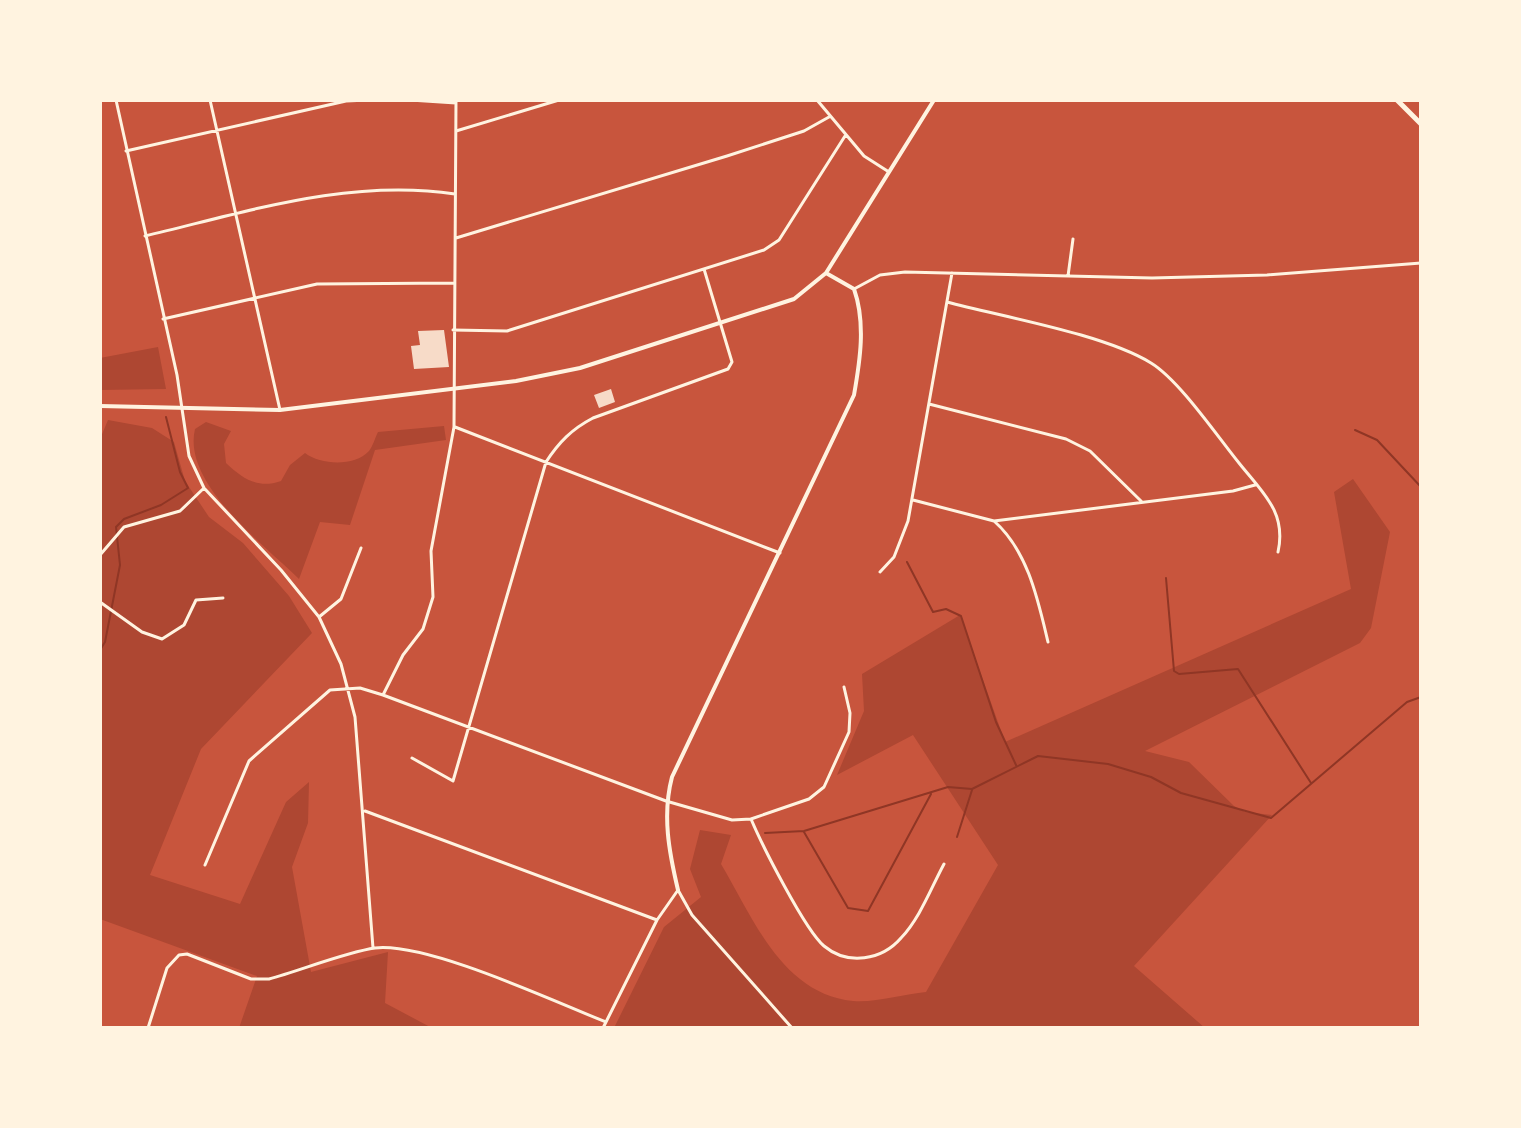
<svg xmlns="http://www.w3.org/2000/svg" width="1521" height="1128" viewBox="0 0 1521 1128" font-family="'Playfair Display',serif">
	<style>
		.green { fill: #ae4732 }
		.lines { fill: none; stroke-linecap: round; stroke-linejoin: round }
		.stream { stroke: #8f3625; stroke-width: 2 }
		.building { fill: #f7dbc8 }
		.minor { stroke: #fff3e0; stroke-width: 3 }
		.tertiary { stroke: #fff3e0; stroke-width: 4 }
		.primary { stroke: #fff3e0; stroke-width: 5 }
	</style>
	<rect width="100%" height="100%" fill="#c8553d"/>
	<path class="green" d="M158,347L166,389L100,390V358Z
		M108,420L152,428L174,442L185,481L209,517L243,543L289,596L312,633L201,749L150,875L240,904L286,802L309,782L308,823L292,867L311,972L388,952L385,1003L432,1028H239L257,976L100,919V439Z
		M206,422L231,431L224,444L226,463C243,479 258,489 281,481L290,465L305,453C321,465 354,467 369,451C373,446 375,438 378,432L444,426L446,440L375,450L350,525L320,522L299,579C263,544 182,483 195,429Z
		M1353,479L1390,532L1371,628L1360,643L1145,751L1189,762L1234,806L1245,812L1272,815L1134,966L1205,1028H614L664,927L701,897L690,869L700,830L731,835L721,864C753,918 782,994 853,1001C875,1003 904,994 926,992L998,865L913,735L837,775L864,711L862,674L960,615L1005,742L1351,589L1334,492Z"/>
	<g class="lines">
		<path class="stream" d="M1355,430L1377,440L1421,487
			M907,562L933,612L946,609L961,616L996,722L1016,765
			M1166,578L1174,671L1179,674L1238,669L1311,783
			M100,650L105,642L120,565L116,527L124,519L161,505L188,488L180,472L166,417
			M804,832L848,908L868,911L931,794
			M765,833L804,831L948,787L972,789L1038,756L1108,764L1151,777L1181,793L1271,818L1407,702L1421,697
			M957,837L972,790"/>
	</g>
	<path class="building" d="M444,330L449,367L414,369L411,346L420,345L418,331Z
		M611,389L615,402L599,408L594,395Z"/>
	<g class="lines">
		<path class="minor" d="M116,100L177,375L189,456L204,488L281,570L319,617L341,664L355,717L373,948
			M210,100L280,410
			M410,100L456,103
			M817,100L864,156L889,172
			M456,131L559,100
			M126,151L346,101L368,100
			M145,236C247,212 349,178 455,194
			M456,238L727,156L804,131L829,117
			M1068,276L1073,239
			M854,289L880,275L905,272L1152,278L1267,275L1421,263
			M947,302C1003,317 1104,334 1151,363C1179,380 1217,436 1239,463C1262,492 1287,512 1278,552
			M163,319L317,284L454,283
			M453,330L507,331L764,250L779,240L845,136
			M929,404L1066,439L1090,451L1141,501
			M455,427L780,553
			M913,500L994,521L1233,491L1255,485
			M994,521C1028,551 1038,600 1048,642
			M100,555L124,527L180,511L204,488
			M880,572L894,557L908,521L952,273
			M100,602L142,632L162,639L184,625L196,600L223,598
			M319,617L341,599L361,548
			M383,695L403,655L423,629L433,597L431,551L454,427L456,100
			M412,758L453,781L546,462C559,442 572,429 593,418L728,369L732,362L704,269
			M365,811L657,920
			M751,819C762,845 805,930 824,946C848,966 882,960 901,938C920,918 931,888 944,864
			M205,865L249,761L330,690L360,688L383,695L666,801L732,820L751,819L809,799L824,787L849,732L850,713L844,687
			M148,1028L167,968L179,955L187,954L251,979H269C299,971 346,952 375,948C427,942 553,1001 606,1022
			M603,1028L657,920L678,890L692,915L792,1028"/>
		<path class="tertiary" d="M100,406L280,410L516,381L580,368L794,299L826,273L934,100
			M678,890C669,852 662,815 672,777L854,395C860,361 866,323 854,289L826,273"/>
		<path class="primary" d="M1397,100L1421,124"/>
	</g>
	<rect width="1521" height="1128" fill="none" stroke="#fff3e0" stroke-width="204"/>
</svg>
